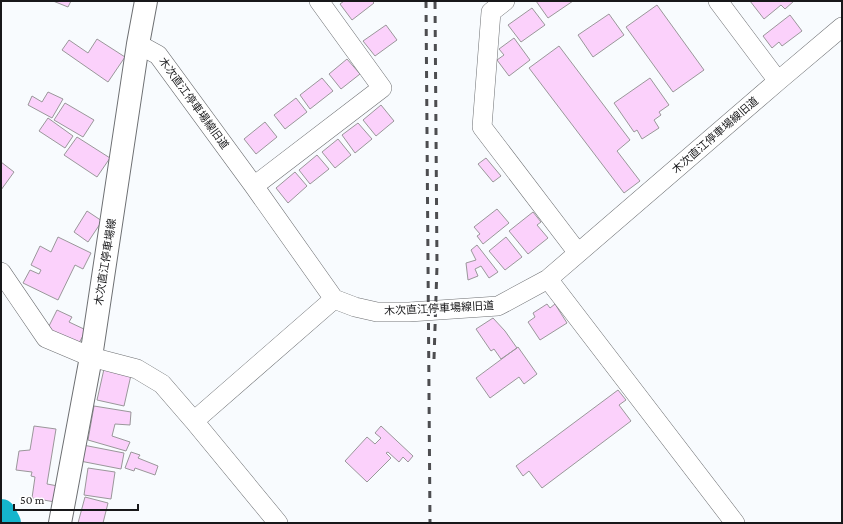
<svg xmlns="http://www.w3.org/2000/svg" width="843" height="524" viewBox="0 0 843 524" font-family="'Crimson Pro','Noto Sans JP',serif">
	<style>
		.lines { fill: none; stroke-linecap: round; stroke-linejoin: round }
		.river { stroke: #15b5cc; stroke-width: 30 }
		.building { fill: #fbd1fb; stroke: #9a979a }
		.minor-casing { stroke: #6d6f72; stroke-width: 20 }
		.secondary-casing { stroke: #6d6f72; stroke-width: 24 }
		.minor { stroke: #fff; stroke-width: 19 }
		.secondary { stroke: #fff; stroke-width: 22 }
		.rail { stroke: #4d4d50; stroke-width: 3; stroke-dasharray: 7 7; stroke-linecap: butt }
		.labels { text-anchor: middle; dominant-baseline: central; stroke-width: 3.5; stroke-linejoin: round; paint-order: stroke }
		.street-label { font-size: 11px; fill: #18181a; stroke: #fff }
	</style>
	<rect width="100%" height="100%" fill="#f8fbfe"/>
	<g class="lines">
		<path class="river" d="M1,514L6,523"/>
	</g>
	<path class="building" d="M53,1H71L68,7Z
		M344,1H372L374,3L352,20L340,4Z
		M536,1H573L548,18Z
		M750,1H794L785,9L781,5L764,19Z
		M657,5L704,70L673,92L626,27Z
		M532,8L545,25L521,42L508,25Z
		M609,14L624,35L593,57L578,35Z
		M790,15L802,31L782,46L779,42L772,48L763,36Z
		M386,25L397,40L375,56L363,41Z
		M514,38L530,60L509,76L497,60L504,55L499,49Z
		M97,39L125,57L108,82L62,50L69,40L88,53Z
		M559,46L630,140L617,151L640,181L624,193L529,68Z
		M347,59L360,74L341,89L329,74Z
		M322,78L333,91L310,109L300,95Z
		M650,78L669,105L659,112L661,115L654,120L659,128L642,139L637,130L634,132L614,103Z
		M48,92L63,99L52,118L28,105L32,96L42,102Z
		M296,98L307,112L285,129L274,115Z
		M65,103L94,120L83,137L54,120Z
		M381,105L394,121L376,136L363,120Z
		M48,118L73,136L65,148L39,131Z
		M265,122L277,137L256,154L244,139Z
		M358,123L372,139L355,153L342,135Z
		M77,137L110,158L97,177L64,155Z
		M338,139L351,155L335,168L322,152Z
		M317,155L329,169L310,184L299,170Z
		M486,158L501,176L493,182L478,164Z
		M1,162L14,172L1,190Z
		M295,172L307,186L288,203L276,188Z
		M497,209L509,223L483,244L477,236L480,234L474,227Z
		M87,211L102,221L88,242L74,232Z
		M533,212L541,222L537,225L548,238L528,254L509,231Z
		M58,237L91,253L83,269L75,265L58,300L23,283L30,270L39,274L41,270L31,265L40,246L51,252Z
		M506,237L522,257L505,270L489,251Z
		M477,245L498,272L489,278L481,266L475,269L478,276L468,280L466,263L476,260L471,250Z
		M547,304L550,308L555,304L567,323L540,340L528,322L535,317L533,313Z
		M57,310L72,317L69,322L86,330L78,345L47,330Z
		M493,318L505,331L517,348L501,359L494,349L491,351L476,329Z
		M518,347L537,374L524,384L519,377L490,398L476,378Z
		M104,369L131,375L124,406L97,400Z
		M618,390L626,400L619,405L631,421L542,488L529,471L523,476L516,466Z
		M94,406L131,412L130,425L115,424L112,436L130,442L126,451L88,440Z
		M34,426L56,429L47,484L58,486L55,502L32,498L35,477L31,476L32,472L16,470L19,451L30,450Z
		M381,426L413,456L408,462L403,457L399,462L388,452L386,453L391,458L367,482L345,461L367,437L375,444L381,438L375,433Z
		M83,445L124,453L121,469L80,461Z
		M131,452L140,455L138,458L158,466L155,475L135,468L134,471L125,468Z
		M88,468L115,472L111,499L84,495Z
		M85,497L108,503L103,523H78Z"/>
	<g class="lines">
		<g class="minor-casing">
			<path id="minor" d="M505,1L491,12L482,127L578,253
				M718,1L778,81
				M138,44L158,55L254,186L334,299L355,307L377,312H409L498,306L548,279L778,81L842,27
				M254,186L382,88L319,1
				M1,272L46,338L91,357L137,369L162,384L194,421L278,523
				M548,279L735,523
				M194,421L334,299"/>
		</g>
		<g class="secondary-casing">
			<path id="secondary" d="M60,523L91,357L138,44L146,1"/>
		</g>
		<use href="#minor" class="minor"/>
		<use href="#secondary" class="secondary"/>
		<path class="rail" d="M426,1L430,523
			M434,359L437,266L435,1"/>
	</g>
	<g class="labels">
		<g class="street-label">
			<text transform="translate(194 103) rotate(54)">木次直江停車場線旧道</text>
			<text transform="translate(715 135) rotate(-41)">木次直江停車場線旧道</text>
			<text transform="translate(105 262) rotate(-81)">木次直江停車場線</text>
			<text transform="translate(439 308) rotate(-3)">木次直江停車場線旧道</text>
		</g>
	</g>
	<rect width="843" height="524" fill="none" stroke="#18181a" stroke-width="4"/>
	<path d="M14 504v6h124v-6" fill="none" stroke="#18181a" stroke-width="2"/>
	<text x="20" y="504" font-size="12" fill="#18181a" stroke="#ffffff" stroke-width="3" paint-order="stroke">50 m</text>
</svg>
